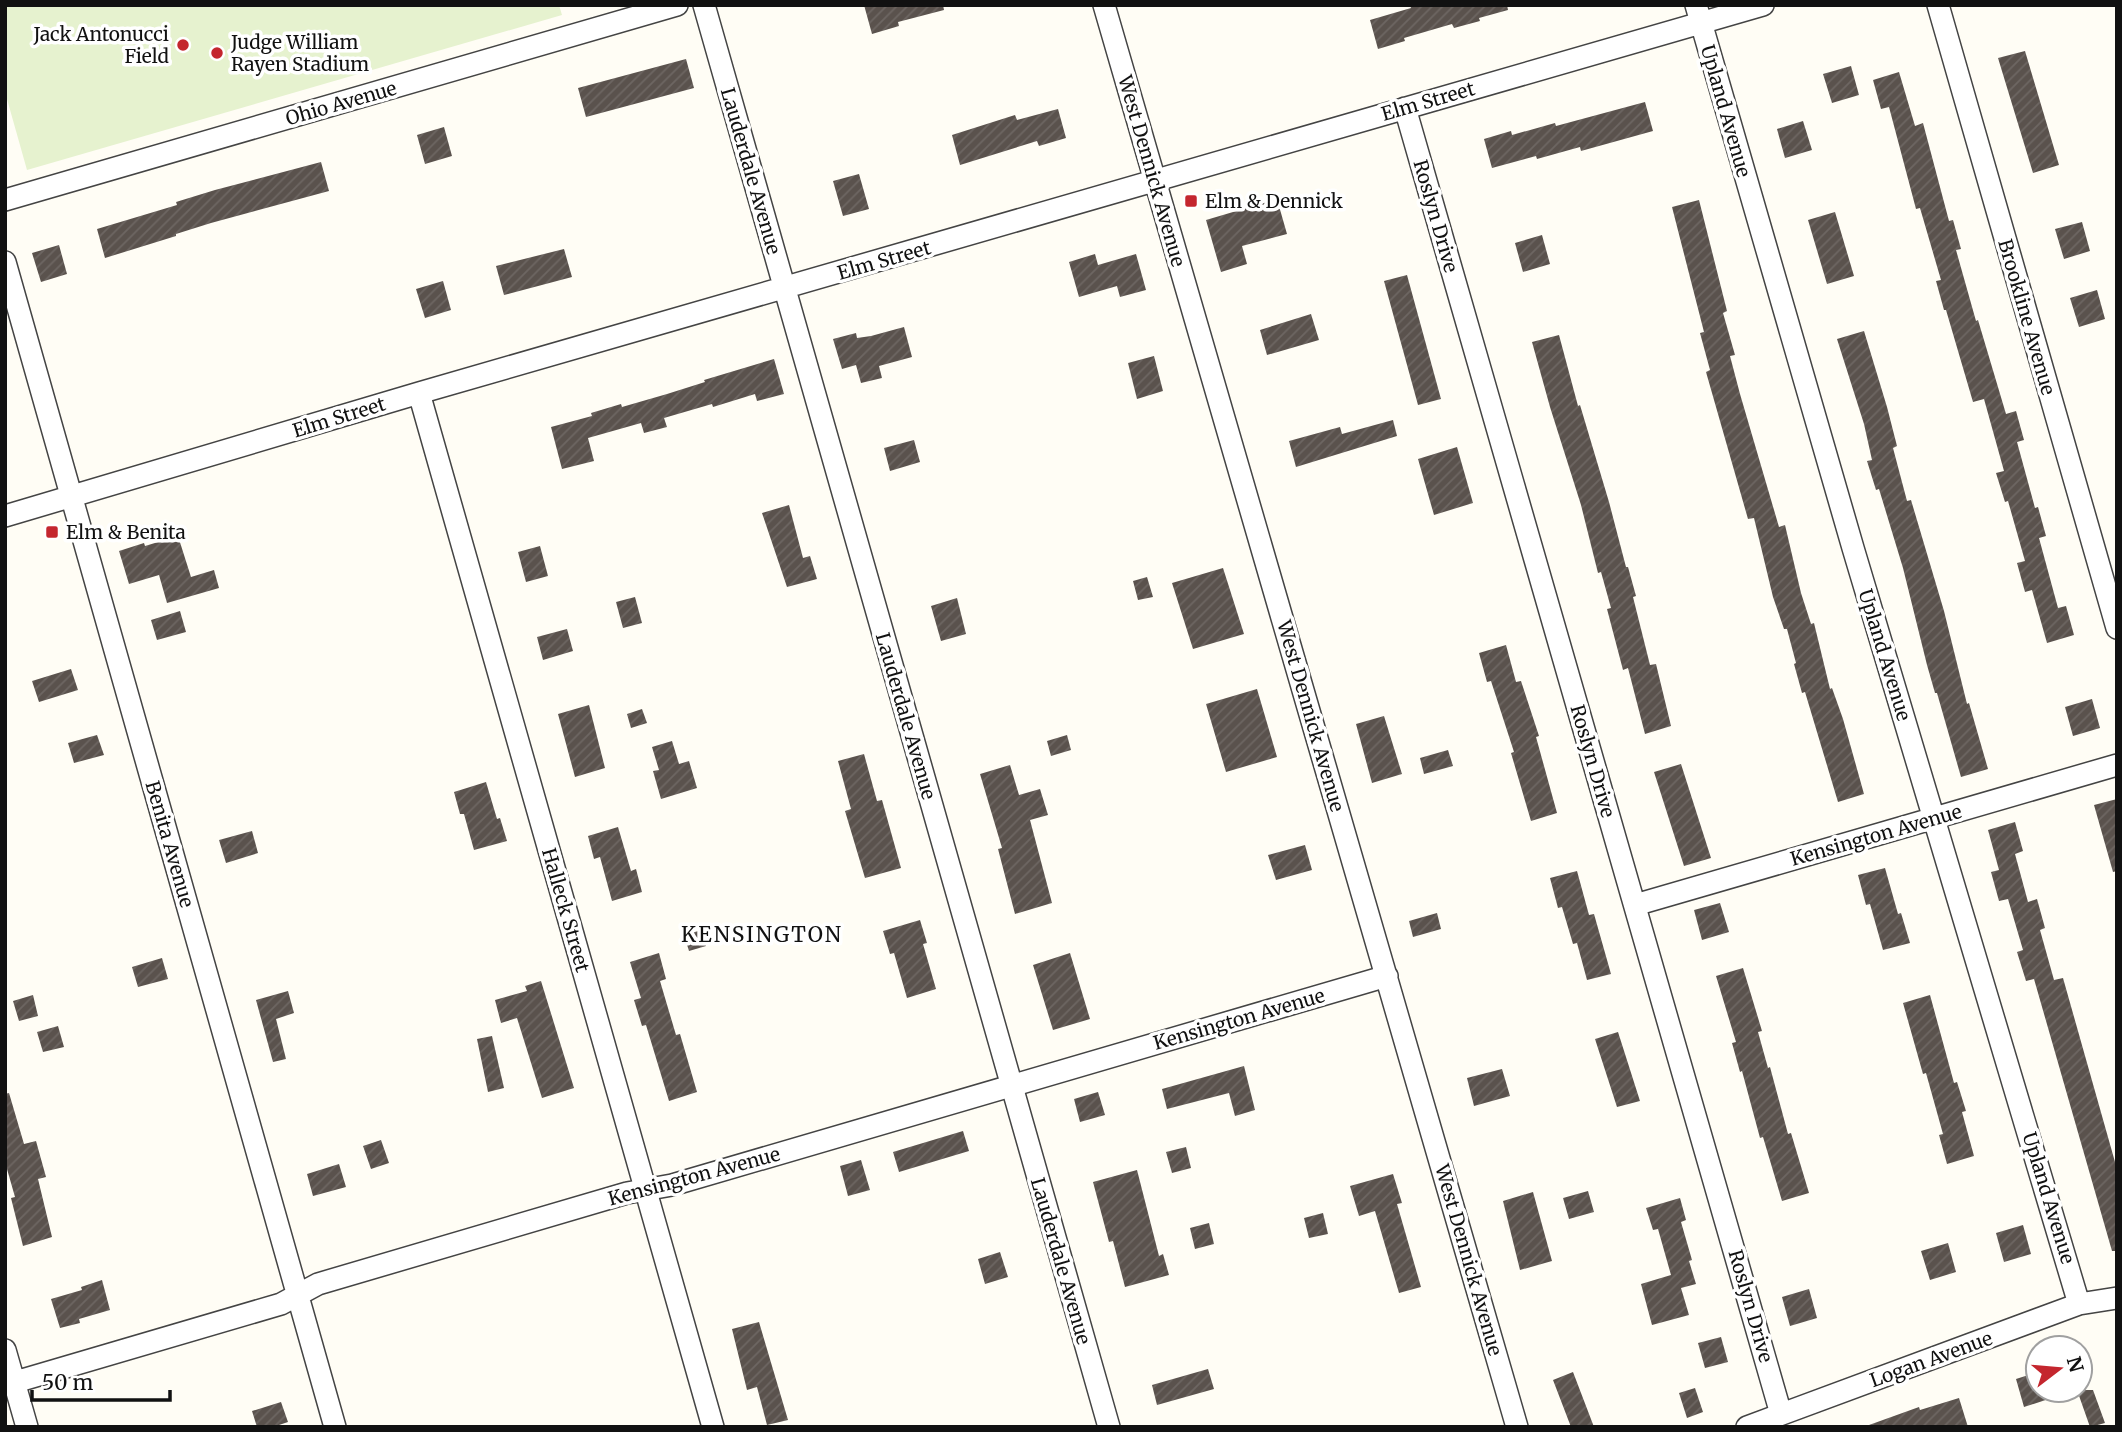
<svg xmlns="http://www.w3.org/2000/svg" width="2122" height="1432" viewBox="0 0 2122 1432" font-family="Merriweather,serif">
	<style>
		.pitch { fill: #e6f2cf }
		.building { fill: url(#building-hatch) }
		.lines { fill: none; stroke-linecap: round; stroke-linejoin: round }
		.minor-casing { stroke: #444; stroke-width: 24 }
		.minor { stroke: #fff; stroke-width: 21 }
		.poi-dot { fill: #c4262e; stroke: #fff; stroke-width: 2.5 }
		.labels { text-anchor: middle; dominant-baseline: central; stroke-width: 7; stroke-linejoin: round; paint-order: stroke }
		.poi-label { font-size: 19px; fill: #111; stroke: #fff; text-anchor: start }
		.street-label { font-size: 19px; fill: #111; stroke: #fff }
		.neighbourhood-label { font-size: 21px; letter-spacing: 2px; fill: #111; stroke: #fff }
	</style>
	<defs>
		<pattern id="building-hatch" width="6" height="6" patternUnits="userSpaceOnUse" patternTransform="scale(1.75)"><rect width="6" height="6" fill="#5a524d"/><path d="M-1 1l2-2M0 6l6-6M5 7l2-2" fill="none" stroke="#6d6662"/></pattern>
	</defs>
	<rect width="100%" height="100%" fill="#fffdf5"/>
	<path class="pitch" d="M5,5H559L562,15L27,170L5,92Z"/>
	<path class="building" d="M864,5H943L944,10L898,22L899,26L872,34Z
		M1410,5H1507L1508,10L1479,18L1480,21L1454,28L1452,24L1404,38L1405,41L1378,49L1370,20L1411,8Z
		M2025,51L2059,165L2033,173L1998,58Z
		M686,59L694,88L586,117L578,88Z
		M1851,66L1859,95L1832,103L1823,74Z
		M1899,72L1915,126L1923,123L1949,221L1953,220L1961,249L1956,250L1976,321L1978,320L2006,414L2016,411L2024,440L2017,442L2035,508L2038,507L2046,536L2039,538L2058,608L2066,606L2074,635L2047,643L2032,590L2025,592L2017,563L2025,561L2008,501L2005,502L1996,473L2004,471L1984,399L1973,402L1946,310H1944L1936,281L1941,280L1920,208L1916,209L1889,107L1881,109L1873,80Z
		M1645,102L1653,131L1581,151L1580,147L1537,159L1536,156L1492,168L1484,139L1511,131L1512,135L1555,123L1556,126Z
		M1058,109L1066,138L1039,146L1037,141L960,165L952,135L1015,115L1017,120Z
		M1803,121L1812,150L1785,158L1777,129Z
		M444,127L452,156L425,164L417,135Z
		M321,162L329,191L211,223L176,234V236L105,258L97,229L177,205L176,202L215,190Z
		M859,174L869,209L843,216L833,181Z
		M1277,199L1287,234L1242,246L1247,264L1221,272L1206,220Z
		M1699,200L1727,311L1723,313L1735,355L1730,356L1740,394L1779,527L1785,525L1801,593L1811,624L1814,623L1830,689L1832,688L1843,719L1864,794L1838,802L1805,692L1802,693L1794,664L1796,663L1787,629H1784L1773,597L1754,518L1748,519L1706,372L1710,370L1700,333L1704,332L1672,207Z
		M1835,212L1854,276L1827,284L1808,220Z
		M2082,222L2090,251L2064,259L2055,229Z
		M1542,235L1550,264L1523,272L1515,243Z
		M59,245L67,274L41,282L32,253Z
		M564,249L572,277L504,295L496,266Z
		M1095,254L1098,265L1136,254L1146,290L1120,297L1117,286L1079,297L1069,262Z
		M1407,275L1441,399L1418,405L1384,281Z
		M443,281L451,310L425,318L416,289Z
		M2097,290L2105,319L2079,327L2070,298Z
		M1311,314L1319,340L1267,355L1260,330Z
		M904,327L912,357L879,366L882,378L861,383L856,365L842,369L833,339L856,333L857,338L871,336Z
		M1864,331L1887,407L1897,446L1893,448L1907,501L1911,500L1944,611L1967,704L1969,703L1988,769L1961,777L1937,693H1935L1927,665L1903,568L1879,489L1876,490L1867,461L1872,460L1864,424L1837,339Z
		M1559,335L1578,406L1580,405L1609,502L1626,567H1628L1636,596L1633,597L1650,665L1656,664L1671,726L1645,734L1628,668L1623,670L1607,609L1611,608L1601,572L1598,573L1581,505L1550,407L1532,342Z
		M1154,356L1163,391L1137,399L1128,363Z
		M774,359L784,394L757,401L755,394L713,407L712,404L664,418L667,427L644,433L641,423L588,438L594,461L562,469L551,427L592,416L591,413L621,404L622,407L667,394L705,382L704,380Z
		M1393,420L1397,436L1296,467L1289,441L1340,427L1342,434Z
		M914,440L920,462L890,471L884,448Z
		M1457,447L1473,503L1434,515L1418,459Z
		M789,505L803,558L810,556L817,579L787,587L762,513Z
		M178,536L191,577L214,570L219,588L167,603L159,575L129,584L119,551L144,543L145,546Z
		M540,546L548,576L526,582L518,552Z
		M1223,568L1244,634L1193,649L1172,583Z
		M1147,577L1153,597L1138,600L1133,581Z
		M635,597L642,623L623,628L616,602Z
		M957,598L966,634L941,641L931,606Z
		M180,611L186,632L157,640L151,620Z
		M567,629L573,651L543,660L537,637Z
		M1506,645L1516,682L1521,681L1539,736L1536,737L1557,813L1531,821L1511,753L1514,752L1491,681L1487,682L1479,653Z
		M71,669L78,690L39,702L32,681Z
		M1257,689L1277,757L1226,772L1206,704Z
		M2092,699L2100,728L2073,736L2065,707Z
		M589,705L605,768L575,777L558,714Z
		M642,709L647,723L631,728L627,714Z
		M1384,716L1402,774L1372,783L1356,724Z
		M97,735L104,755L74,763L68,743Z
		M1067,735L1071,750L1051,756L1047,741Z
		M672,741L679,764L689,761L697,788L661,799L653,771L659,770L652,747Z
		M1448,750L1453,766L1424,774L1420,758Z
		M864,754L877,801L882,800L901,868L865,878L845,811L851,809L838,761Z
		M1681,764L1711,858L1684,866L1654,772Z
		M1010,765L1019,795L1040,789L1048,815L1030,820L1052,903L1015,914L998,849L1002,848L980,774Z
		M486,782L497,819L500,818L507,841L474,850L464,814H460L454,792Z
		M2117,799V871L2113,872L2094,805Z
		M2015,822L2023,851L2015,854L2028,902L2037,899L2045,928L2040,930L2054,980L2063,978L2117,1169V1251H2112L2034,979L2026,981L2017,952L2023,950L2008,899L1999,901L1991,872L1999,870L1988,830Z
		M618,827L631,871L636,869L642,892L612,901L600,857L594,859L588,836Z
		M252,831L258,853L226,863L219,840Z
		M1305,845L1312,870L1276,880L1268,855Z
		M1885,868L1898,914L1901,913L1910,943L1883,950L1870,904L1866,905L1858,875Z
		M1577,871L1589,915L1594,914L1611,974L1587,980L1577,943L1573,944L1562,907L1558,908L1550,878Z
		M1720,903L1729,932L1702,940L1694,910Z
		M1437,913L1441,929L1413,937L1409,921Z
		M920,920L927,943L923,944L936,989L907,998L894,953L890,954L883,931Z
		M702,930L706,946L689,951L684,935Z
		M659,953L666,979L660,981L676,1035L680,1034L697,1092L669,1101L646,1025L642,1026L634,1000L641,998L630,962Z
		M1070,953L1090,1019L1053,1030L1033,965Z
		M162,958L168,979L138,987L132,967Z
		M1743,968L1762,1031L1758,1032L1768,1068L1770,1067L1788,1134L1791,1133L1809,1193L1782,1201L1763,1137L1760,1138L1742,1071L1740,1072L1732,1043L1736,1042L1716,976Z
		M541,981L574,1088L542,1098L517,1018L501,1023L495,1000L527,991L525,986Z
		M288,991L294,1013L276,1019L286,1059L273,1062L256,1000Z
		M33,995L38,1016L19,1021L13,1001Z
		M1930,995L1954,1083L1957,1082L1966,1111L1962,1112L1974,1156L1947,1164L1939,1135L1943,1134L1926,1073L1923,1074L1903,1003Z
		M58,1026L64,1047L43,1052L37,1032Z
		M1618,1032L1640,1101L1617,1107L1595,1039Z
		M492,1036L504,1088L488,1092L477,1039Z
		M1244,1066L1255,1110L1235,1116L1229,1093L1167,1109L1162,1089Z
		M1502,1069L1510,1096L1474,1106L1467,1078Z
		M1098,1092L1105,1115L1080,1122L1074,1099Z
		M9,1093L24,1144L36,1141L46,1177L38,1179L52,1237L23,1246L11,1198L15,1197L5,1162V1094Z
		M963,1131L969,1151L899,1172L893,1152Z
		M381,1140L389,1163L371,1169L363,1146Z
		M1186,1147L1191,1168L1172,1173L1166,1152Z
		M861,1160L870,1190L848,1196L840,1166Z
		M339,1164L346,1187L313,1196L307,1174Z
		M1137,1170L1159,1256L1163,1254L1169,1275L1125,1287L1113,1241L1109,1242L1093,1182Z
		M1393,1174L1402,1203L1397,1204L1421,1287L1399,1293L1375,1211L1359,1216L1350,1186Z
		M1588,1191L1594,1212L1569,1219L1563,1198Z
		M1533,1192L1552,1261L1520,1270L1503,1201Z
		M1680,1198L1686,1220L1681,1222L1692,1260L1689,1261L1696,1284L1681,1288L1689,1315L1652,1325L1641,1284L1671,1275L1658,1229L1653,1230L1646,1208Z
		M1323,1213L1328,1234L1309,1238L1304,1218Z
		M1209,1223L1214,1244L1195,1249L1190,1228Z
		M2023,1225L2031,1254L2004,1262L1996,1233Z
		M1948,1243L1956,1272L1930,1280L1921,1251Z
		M1000,1252L1008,1277L985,1284L978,1259Z
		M102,1280L110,1310L79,1319L80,1323L60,1328L51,1299L82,1290L81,1287Z
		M1809,1289L1817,1318L1790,1326L1782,1297Z
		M759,1322L788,1420L767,1425L757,1387L747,1390L732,1329Z
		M1721,1337L1728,1362L1705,1368L1698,1343Z
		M1208,1369L1214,1389L1157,1405L1152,1385Z
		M1573,1372L1594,1427H1571L1553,1380Z
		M2038,1372V1390H2066L2067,1393L2024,1407L2016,1379Z
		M1695,1388L1703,1412L1687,1418L1679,1393Z
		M2077,1390H2093L2105,1423L2090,1427Z
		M1959,1398L1968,1427H1869V1425L1919,1407L1920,1410Z
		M281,1402L288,1422L273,1427H257L252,1411Z"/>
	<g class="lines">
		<g class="minor-casing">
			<path id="minor" d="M704,5L1109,1427
				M1104,5L1517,1427
				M1696,5L1853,548L2079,1304
				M1938,5L2117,628
				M1405,108L1781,1414
				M5,200L677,5
				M5,262L335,1427
				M419,393L713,1427
				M5,516L419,393L1763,5
				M1635,905L2117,765
				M5,1350L27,1427
				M5,1385L281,1304L318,1284L627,1193L672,1185L1387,976
				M1747,1427L2079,1304L2117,1298"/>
		</g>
		<use href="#minor" class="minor"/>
	</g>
	<g class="poi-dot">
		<circle cx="183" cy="45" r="7"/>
		<circle cx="217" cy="53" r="7"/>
		<rect x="1184" y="194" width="14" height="14" rx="3.5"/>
		<rect x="45" y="525" width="14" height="14" rx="3.5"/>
	</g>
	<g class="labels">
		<g class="poi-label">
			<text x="169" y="34" text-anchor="end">Jack Antonucci<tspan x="169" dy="22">Field</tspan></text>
			<text x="231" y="42">Judge William<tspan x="231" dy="22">Rayen Stadium</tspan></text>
			<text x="1205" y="201">Elm &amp; Dennick</text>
			<text x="66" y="532">Elm &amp; Benita</text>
		</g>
		<g class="street-label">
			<text transform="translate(1428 101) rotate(-16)">Elm Street</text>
			<text transform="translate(341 103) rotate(-16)">Ohio Avenue</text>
			<text transform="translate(1726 111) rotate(74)">Upland Avenue</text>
			<text transform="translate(751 171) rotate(74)">Lauderdale Avenue</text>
			<text transform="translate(1152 171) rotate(74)">West Dennick Avenue</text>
			<text transform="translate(1436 216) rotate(74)">Roslyn Drive</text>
			<text transform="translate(884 260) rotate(-16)">Elm Street</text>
			<text transform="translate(2027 317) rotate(74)">Brookline Avenue</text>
			<text transform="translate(339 417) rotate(-17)">Elm Street</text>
			<text transform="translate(1885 655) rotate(73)">Upland Avenue</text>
			<text transform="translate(906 716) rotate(74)">Lauderdale Avenue</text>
			<text transform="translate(1311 716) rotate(74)">West Dennick Avenue</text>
			<text transform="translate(1593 761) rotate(74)">Roslyn Drive</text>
			<text transform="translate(1876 835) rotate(-16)">Kensington Avenue</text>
			<text transform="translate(170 844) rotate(74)">Benita Avenue</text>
			<text transform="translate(566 910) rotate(74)">Halleck Street</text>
			<text transform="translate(1239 1019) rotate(-16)">Kensington Avenue</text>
			<text transform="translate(694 1176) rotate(-15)">Kensington Avenue</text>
			<text transform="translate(2049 1198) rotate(73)">Upland Avenue</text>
			<text transform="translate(1469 1260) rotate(74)">West Dennick Avenue</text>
			<text transform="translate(1061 1261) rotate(74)">Lauderdale Avenue</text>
			<text transform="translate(1751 1306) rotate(74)">Roslyn Drive</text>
			<text transform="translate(1931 1359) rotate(-20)">Logan Avenue</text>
		</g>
		<g class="neighbourhood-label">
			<text x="762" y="934">KENSINGTON</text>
		</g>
	</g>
	<rect width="2122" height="1432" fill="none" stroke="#111111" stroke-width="14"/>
	<g transform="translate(2059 1369) rotate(74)"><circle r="33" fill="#ffffff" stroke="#a0a0a0" stroke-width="2"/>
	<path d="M0-5L12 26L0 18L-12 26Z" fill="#c4262e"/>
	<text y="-10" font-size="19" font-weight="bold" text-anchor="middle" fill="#111111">N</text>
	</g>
	<path d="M32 1390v10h138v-10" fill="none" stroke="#111111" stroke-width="3.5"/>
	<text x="42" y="1390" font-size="21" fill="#111111" stroke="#ffffff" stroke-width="5" paint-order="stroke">50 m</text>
</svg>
